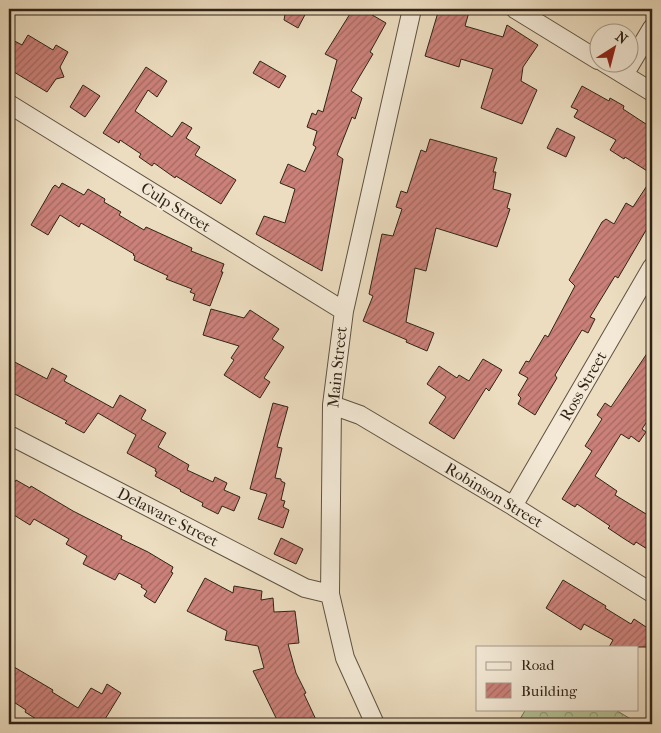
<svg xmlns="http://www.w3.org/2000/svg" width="661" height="733" viewBox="0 0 661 733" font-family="'IM FELL French Canon',serif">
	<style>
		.park { fill: url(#park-crowns); stroke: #727356 }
		.building { fill: url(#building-hatch); stroke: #302417 }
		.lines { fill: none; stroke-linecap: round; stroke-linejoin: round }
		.minor-casing { stroke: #5f5241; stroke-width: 20 }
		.minor { stroke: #f3e9d6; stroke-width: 18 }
		.labels { text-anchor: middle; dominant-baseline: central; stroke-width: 4; stroke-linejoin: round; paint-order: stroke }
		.street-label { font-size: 16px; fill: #302417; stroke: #f3e9d6 }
	</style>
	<defs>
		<pattern id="park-crowns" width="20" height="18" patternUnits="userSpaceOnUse" patternTransform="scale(1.25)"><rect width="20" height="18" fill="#b4c296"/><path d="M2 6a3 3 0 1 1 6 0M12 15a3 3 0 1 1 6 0" fill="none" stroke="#939d79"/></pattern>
		<pattern id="building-hatch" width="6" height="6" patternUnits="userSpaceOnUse" patternTransform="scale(1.25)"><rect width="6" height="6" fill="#cb8179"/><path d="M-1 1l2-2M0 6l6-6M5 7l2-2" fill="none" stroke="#a56962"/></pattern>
	</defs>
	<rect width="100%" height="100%" fill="#ecddc0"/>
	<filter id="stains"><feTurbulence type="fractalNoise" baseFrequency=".004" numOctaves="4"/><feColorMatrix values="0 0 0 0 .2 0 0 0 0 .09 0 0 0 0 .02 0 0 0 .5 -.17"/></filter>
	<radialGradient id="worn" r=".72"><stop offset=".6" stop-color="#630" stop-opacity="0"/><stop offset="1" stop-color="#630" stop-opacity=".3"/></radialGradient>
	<path class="park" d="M526,709H614L639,724H517Z"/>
	<path class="building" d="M286,9H308L298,28L284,20Z
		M353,9H362L386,23L370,52L373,54L351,91L362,98L355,119L352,117L337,155L343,159L322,271L256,234L264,216L285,223L295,189L280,183L288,164L305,172L316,147L313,145L317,131L307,127L312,113L316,115L318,110L323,112L337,60L325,54Z
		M439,9H459L469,12L465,26L503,37L507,25L538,45L523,67L521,81L537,90L522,124L481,108L493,69L461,59L459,67L425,56Z
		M28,35L53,50L56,45L68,52L60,67L64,77L56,79L47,92L9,69V38L22,45Z
		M260,61L286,76L279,88L253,73Z
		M146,67L167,81L157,97L148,90L135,111L172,137L182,122L192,128L186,138L200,147L195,155L236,180L221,204L176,176L175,178L154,163L152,166L139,157L141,154L120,140L119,143L103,133Z
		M83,85L100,96L85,117L70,107Z
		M582,86L609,101L610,98L624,106L623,109L652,128V174L625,157L624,159L610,150L616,140L574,117L578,110L571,107Z
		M557,128L575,137L566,157L547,148Z
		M430,139L497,158L493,172H496L493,189L511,194L507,208L510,209L497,247L436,228L426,271L415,268L406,322L434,333L427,351L406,342L407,340L363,321L373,296L369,294L382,234L393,236L402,209L396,207L401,191L407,193L421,150L426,152Z
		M652,178V220L618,278L615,276L590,317L595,319L588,333L582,330L555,375L557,378L535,415L518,404L521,398L518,395L528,378L519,373L526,361L529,362L545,335L548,337L575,286L569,280L602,222L606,219L614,224L626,203L633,207Z
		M62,183L84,195L88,189L105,199L104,202L121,212L119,215L144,230L146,227L192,248L191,251L224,264L221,272H223L210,306L193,300L195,294L190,292L192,289L166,279L168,276L134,260L135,256L133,255L134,254L81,223L79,227L60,215L48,235L31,225L53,187L55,185L59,188Z
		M211,309L244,318L250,310L279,329L272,339L284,347L264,378L270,382L260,398L224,375L234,360L231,358L239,346L203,335Z
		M652,346V414L642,429L646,432L639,442L631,436L629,439L621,434L595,476L617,491L615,495L651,517L647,523L652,526V552L636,542L634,545L623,538L608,528L610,526L577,504L575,507L562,499L592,451L585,446L602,419L597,415L605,403L611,407Z
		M9,359L47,379L52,368L67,376L64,381L113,408L120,395L146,410L141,419L166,433L158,447L189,465L187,470L213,482L215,477L227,483L224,490L240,497L234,511L222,506L218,514L202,506L203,503L180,491L181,490L155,476L157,472L155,471L156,469L127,453L136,435L98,413L84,433L65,423L67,421L9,391Z
		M483,359L502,370L489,391L486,388L454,439L429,423L446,397L427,384L439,366L457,378L459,375L469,381Z
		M273,403L288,407L277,447L282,448L275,478L281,479V481L285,483L281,500L285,501L283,507L289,510L283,528L258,519L267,494L250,489Z
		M9,479L15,482L16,480L30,488L31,486L73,511L122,536L121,539L148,552L173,567L171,572L173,573L155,603L144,596L147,591L141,587L142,585L119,573L115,580L83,564L87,556L66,544L69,539L34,519L30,525L9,512Z
		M281,538L303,549L296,564L274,554Z
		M205,578L233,593L234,586L262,591L261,600L273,598L274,612L295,611L299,643L288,644L296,673L306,693L304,694L318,724H279L253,671L264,668L258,646L225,640L227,631L187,611Z
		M563,580L606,606L605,608L631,624L634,619L652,631V647H609L613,640L584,624L581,630L546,608Z
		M9,664L53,690L52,692L78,708L91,688L102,694L107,684L121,693L102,724H44L25,712L26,710L9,699Z"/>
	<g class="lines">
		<g class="minor-casing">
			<path id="minor" d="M515,9L598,60
				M603,62L652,92
				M624,75L652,28
				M9,104L344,311
				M332,405L360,415L513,506L652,593
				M9,435L305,588L330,594
				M513,506L652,267
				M375,724L345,658L330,594L332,405L344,311L412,9"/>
		</g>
		<use href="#minor" class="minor"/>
	</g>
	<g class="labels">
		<g class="street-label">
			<text transform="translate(176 207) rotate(32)">Culp Street</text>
			<text transform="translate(337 367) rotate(-84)">Main Street</text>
			<text transform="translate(583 386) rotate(-60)">Ross Street</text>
			<text transform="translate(494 495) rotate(31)">Robinson Street</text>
			<text transform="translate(168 517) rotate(27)">Delaware Street</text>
		</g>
	</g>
	<rect width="661" height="733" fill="none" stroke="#ecddc0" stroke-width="30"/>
	<rect x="10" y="10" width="641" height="713" fill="none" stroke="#302417" stroke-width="2.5"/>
	<rect x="15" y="15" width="631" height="703" fill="none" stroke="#302417"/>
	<rect x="476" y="646" width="162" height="65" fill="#f3e9d6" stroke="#a59a8a"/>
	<rect x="486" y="662" width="25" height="8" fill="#f3e9d6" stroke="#a59a8a"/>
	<text x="521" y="670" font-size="15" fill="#302417">Road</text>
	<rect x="486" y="683" width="25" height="15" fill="url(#building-hatch)" stroke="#a59a8a"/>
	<text x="521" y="696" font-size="15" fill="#302417">Building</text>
	<g transform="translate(614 48) rotate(36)"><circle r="24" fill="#f3e9d6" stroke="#a59a8a"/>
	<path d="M0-4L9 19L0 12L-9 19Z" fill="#8f2418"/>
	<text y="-8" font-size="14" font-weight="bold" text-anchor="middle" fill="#302417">N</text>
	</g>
	<rect width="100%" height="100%" filter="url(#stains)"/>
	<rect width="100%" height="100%" fill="url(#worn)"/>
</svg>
